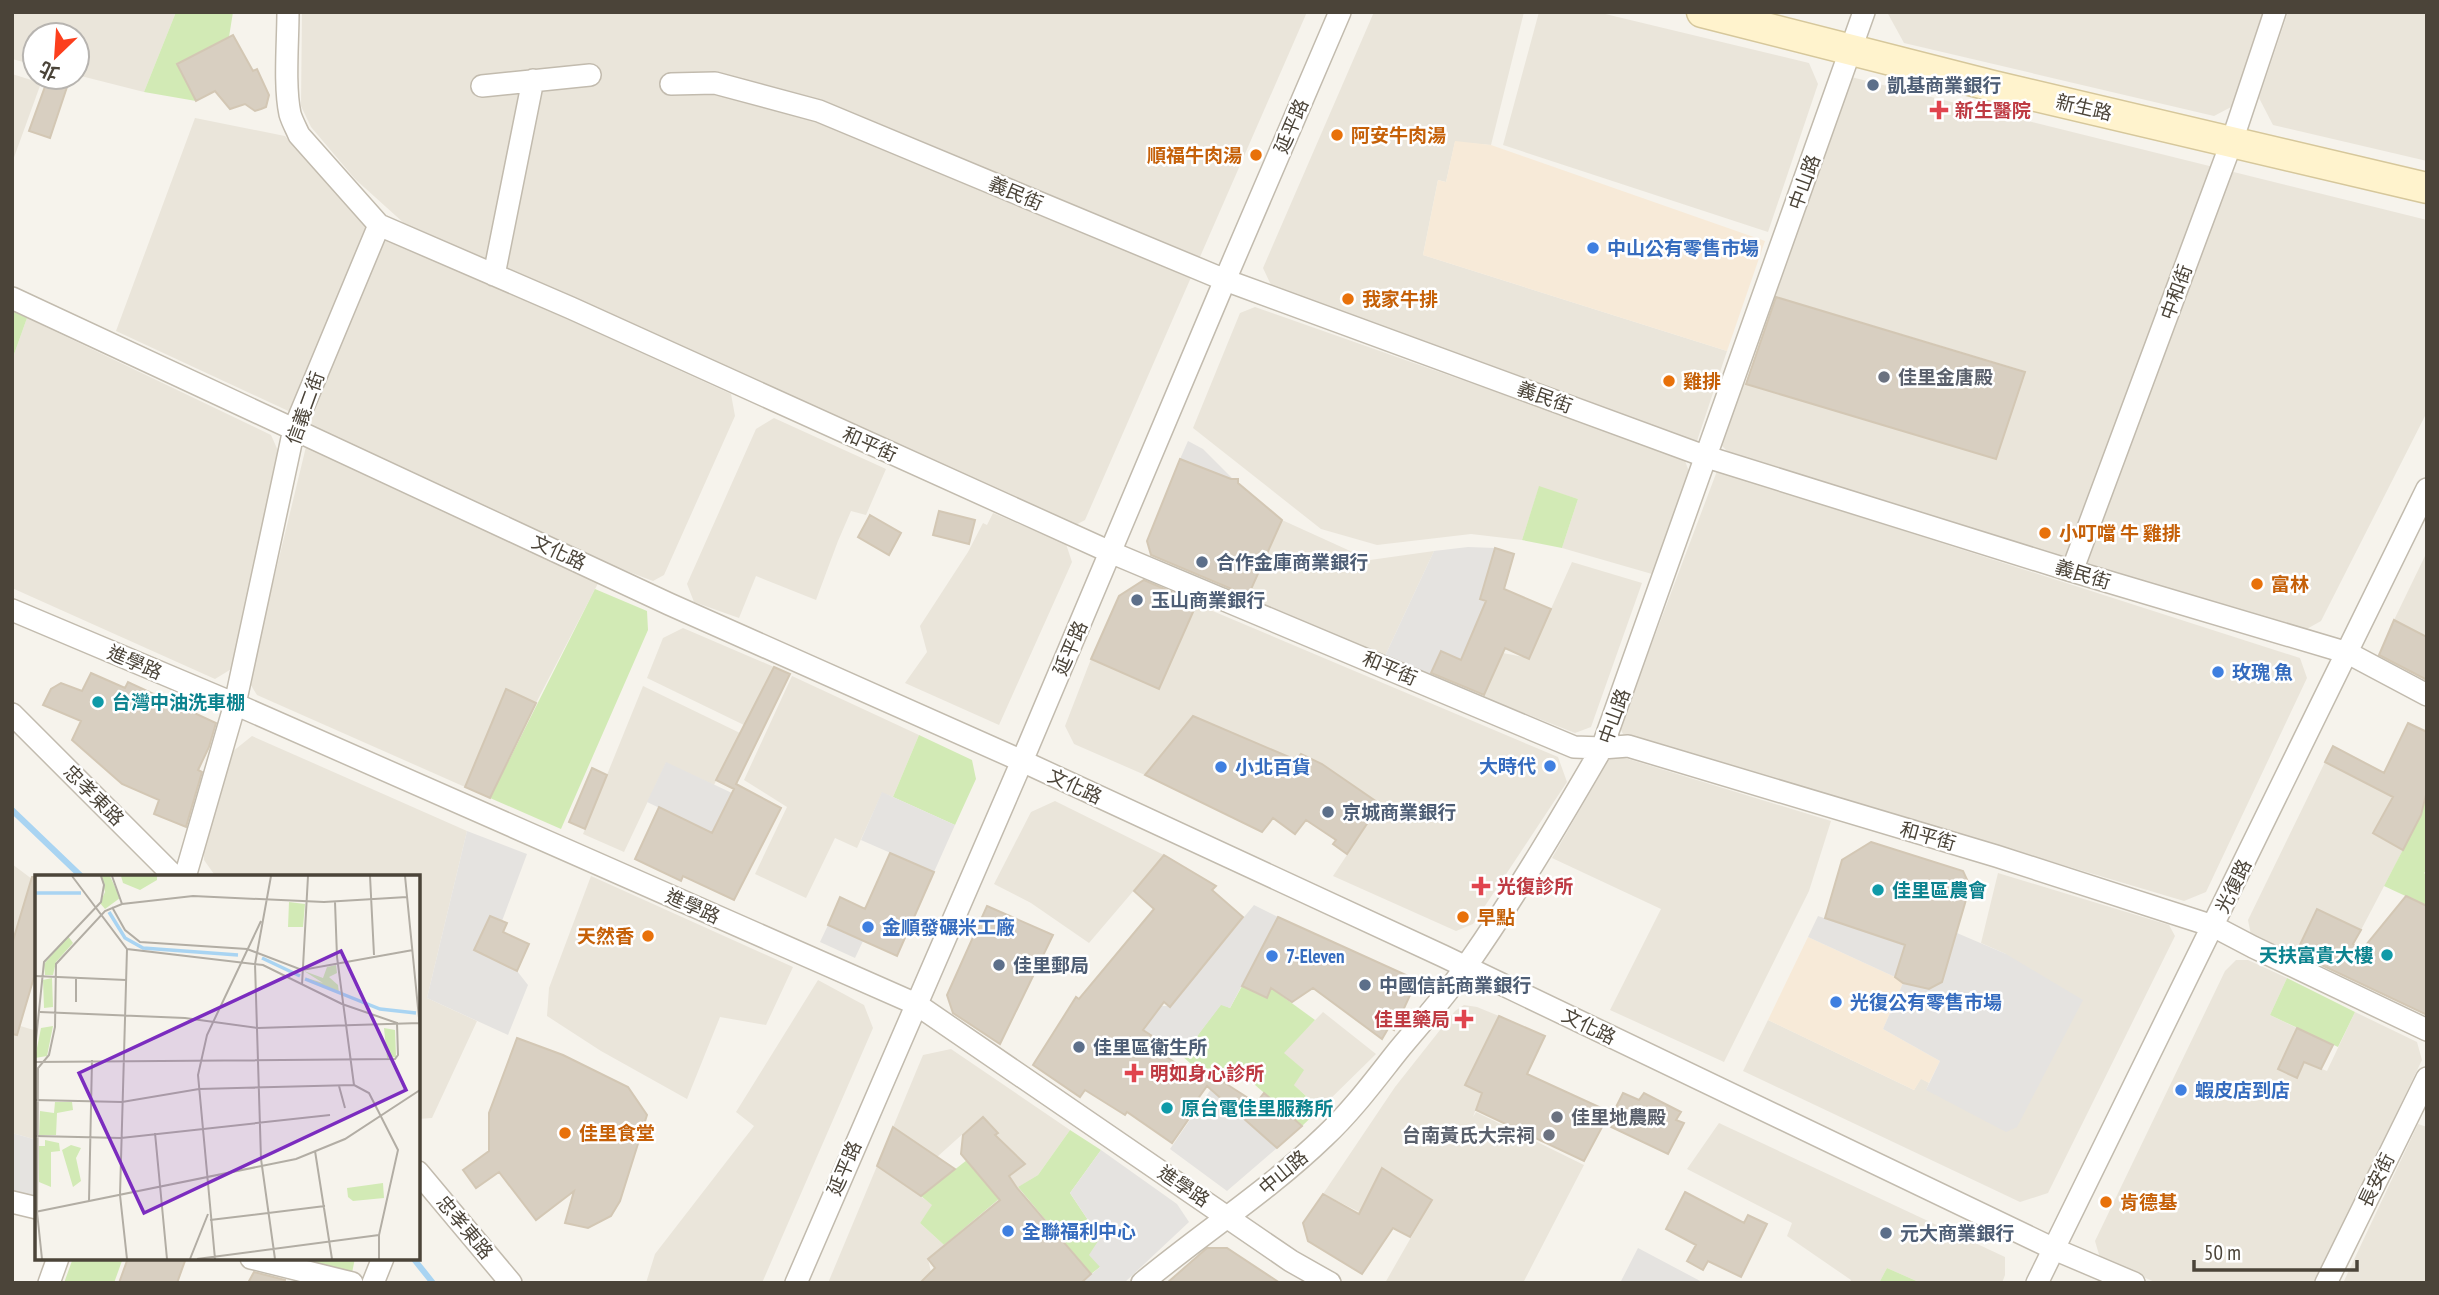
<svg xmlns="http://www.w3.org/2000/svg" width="2439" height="1295" viewBox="0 0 2439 1295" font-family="'PT Sans Narrow','Noto Sans TC',sans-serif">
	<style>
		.residential { fill: #eae5da }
		.commercial { fill: #f7ead8 }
		.green { fill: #d2eab5 }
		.parking { fill: #e5e3e0 }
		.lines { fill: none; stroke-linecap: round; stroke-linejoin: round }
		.stream { stroke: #a9d4f2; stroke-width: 6 }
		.building { fill: #d8cfc1; stroke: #d3c7b4; stroke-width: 2 }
		.minor-casing { stroke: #c2bbae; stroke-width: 24 }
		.secondary-casing { stroke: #d6c79b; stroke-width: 33 }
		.minor { stroke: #fff; stroke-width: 21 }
		.secondary { stroke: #fff3cd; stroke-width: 30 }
		.service-dot { fill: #5c6f8a; stroke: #fff; stroke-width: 2.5 }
		.health-dot { fill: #e0444e; stroke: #fff; stroke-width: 2.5 }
		.food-dot { fill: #e8710a; stroke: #fff; stroke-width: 2.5 }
		.shop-dot { fill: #3f7fe0; stroke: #fff; stroke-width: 2.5 }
		.worship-dot { fill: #6b7280; stroke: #fff; stroke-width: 2.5 }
		.culture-dot { fill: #0f9aa8; stroke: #fff; stroke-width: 2.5 }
		.labels { text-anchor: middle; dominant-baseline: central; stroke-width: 5; stroke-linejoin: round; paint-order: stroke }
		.service-label { font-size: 19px; font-weight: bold; fill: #4e5e75; stroke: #fff; text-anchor: start }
		.street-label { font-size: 19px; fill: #4b4439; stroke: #fff }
		.health-label { font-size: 19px; font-weight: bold; fill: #be3a42; stroke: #fff; text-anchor: start }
		.food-label { font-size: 19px; font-weight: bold; fill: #c56008; stroke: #fff; text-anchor: start }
		.shop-label { font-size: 19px; font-weight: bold; fill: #366cbe; stroke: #fff; text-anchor: start }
		.worship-label { font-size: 19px; font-weight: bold; fill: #5b616d; stroke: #fff; text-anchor: start }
		.culture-label { font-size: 19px; font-weight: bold; fill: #0d838f; stroke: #fff; text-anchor: start }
		.inset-river { fill: none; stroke: #a9d4f2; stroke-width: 3.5 }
		.inset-road { fill: none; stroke: #b2ada4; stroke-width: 2 }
		.view { fill: #7b2cbf; fill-opacity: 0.15; stroke: #7b2cbf; stroke-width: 3.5 }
		.inset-edge { fill: none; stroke: #4b4439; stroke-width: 3.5 }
	</style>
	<rect width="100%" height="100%" fill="#f6f3ec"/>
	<path class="residential" d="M12,12H176L144,92L77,75V35H35V65L12,59Z
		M302,12H1307L1085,520L1070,528L406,225L355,179L311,127L301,106Z
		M1374,12H1524L1491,145L1455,142L1446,182L1438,180L1423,255L1727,351L1695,447L1271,285L1263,268Z
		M1539,12H1597L1809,63L1818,84L1768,232L1503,145Z
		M1887,12H2264L2233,106L2214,116L1904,43Z
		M2288,12H2427V161L2273,125L2259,98Z
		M12,74L41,83L12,163Z
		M1851,77L2427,220V412L2321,621L2305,630L1737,461L1721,445L1743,383L1996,459L2025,371L1774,296Z
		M195,118L285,136L361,221L402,244L731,394L735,416L664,575L653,581L608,564L536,703L507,690L465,787L257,695L249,682L312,422L116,331Z
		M1255,307L1684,458L1691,477L1652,574L1562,548L1578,499L1539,487L1522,540L1471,534L1377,545L1321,529L1193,428L1240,313Z
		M27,318L271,435L279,453L233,668L215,679L12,588V360Z
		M774,418L886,469L866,515L851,511L838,541L816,600L756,576L739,618L694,602L687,584L756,429Z
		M1717,471L2300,658L2307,678L2206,892L2184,901L1623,734L1620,728Z
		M993,513L1066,544L1072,562L999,725L905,683L927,652L920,626L968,552L983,523L987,525Z
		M1282,520L1370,560L1434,551L1384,658L1247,597Z
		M2425,556L2427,557V637L2394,620Z
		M1572,562L1642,583L1591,727L1575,733L1483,697L1503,653L1529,658Z
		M1196,604L1558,757L1567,782L1473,924L1456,931L1333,876L1380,805L1322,764L1301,754L1296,760L1193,716L1145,775L1074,744L1065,726L1091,659L1159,688Z
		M683,628L774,667L744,725L647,678L663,638Z
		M792,676L919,735L893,797L882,793L857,848L835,838L806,898L755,874L787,807L744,780Z
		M643,686L740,733L714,785L666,763L624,852L583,834Z
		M252,736L467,831L427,998L477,1021L432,1118L418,1119V877H216L204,860L203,846L232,752Z
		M1612,754L1831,821L1809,891L1724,1062L1610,1010L1661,909L1552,858Z
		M2325,762L2393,797L2373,833L2403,850L2361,930L2317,909L2293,959L2252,940L2248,920Z
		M1055,801L1164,855L1089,943L1031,903L994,884L1031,812Z
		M12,864L32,879L12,944Z
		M1998,873L2169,925L2175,936L2048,1193L2020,1202L1743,1071L1768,1020L1914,1090L1921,1078L1929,1083L1926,1090L2006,954L1981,943Z
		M591,876L793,967L766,1025L720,1017L687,1099L601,1051L547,1016L549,988Z
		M2236,960H2248L2287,978L2270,1015L2297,1028L2279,1069L2296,1078L2304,1062L2327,1071L2355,1012L2417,1042L2422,1060L2315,1283H2157L2100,1258L2095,1241L2225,971Z
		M818,980L864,1005L873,1028L762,1283H646L655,1254L754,1126L736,1112Z
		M1464,1005L1477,1007L1499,1016L1465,1085L1482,1093L1473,1117L1476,1112L1584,1165L1523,1283H1385L1425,1213L1410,1237L1323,1194L1395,1087L1455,1011Z
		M1323,1012L1376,1054L1320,1109L1293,1084L1283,1053Z
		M17,1025L37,1031V1140L12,1133V1041Z
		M951,1049L1070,1130L1038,1175L999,1199L961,1153L966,1131L937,1157L893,1127L923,1055Z
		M1719,1123L2005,1257V1275L2002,1283H1921L1887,1268L1879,1283H1850L1851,1280L1787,1236L1792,1223L1687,1169Z
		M2418,1124L2427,1127V1283H2343Z
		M877,1166L933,1205L920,1223L944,1245L928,1259L931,1272L920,1283H828Z"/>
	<path class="commercial" d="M1455,141L1491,145L1765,241L1727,351L1423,255L1438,180L1446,182Z
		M1808,937L1895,977L1903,983L1883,1029L1940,1061L1929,1083L1921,1079L1914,1090L1768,1020Z"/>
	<path class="green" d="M176,12H233L229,37L177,64L196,101L144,92Z
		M12,311L27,318L12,360Z
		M1539,486L1578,499L1562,548L1522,540Z
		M595,589L647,611L648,630L561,829L490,798Z
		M919,735L972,760L976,779L955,825L893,797Z
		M2427,794V870L2424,873L2427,875V906L2384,886L2421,815Z
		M2287,978L2355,1012L2338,1047L2270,1015Z
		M1242,986L1266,997L1271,988L1315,1020L1284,1053L1304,1070L1294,1085L1320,1109L1302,1126L1231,1064L1214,1084L1182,1056L1221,1004L1230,1008Z
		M1070,1130L1101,1150L1070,1193L1100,1238V1267L1091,1274L1018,1187L1038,1175Z
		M967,1160L999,1199L944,1245L920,1223L932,1205L921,1196Z
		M73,1258H123L114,1283H64Z
		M304,1258H355L352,1273L303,1262Z
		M1887,1268L1921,1283H1879Z"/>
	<path class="parking" d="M1188,441L1203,449L1234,480L1180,459Z
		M1468,547L1495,548L1480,599L1485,602L1472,634L1474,639L1463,662L1441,652L1431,674L1384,658L1434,551Z
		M666,762L732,793L712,833L647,802Z
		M882,792L955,825L934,872L861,840Z
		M467,831L527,854L502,921L490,916L474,950L517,971L528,985L508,1035L427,998Z
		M1254,905L1278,917L1230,1008L1221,1005L1182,1056L1143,1030L1161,1006H1170Z
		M1818,916L1905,945L1895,977L1808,937Z
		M828,925L863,941L855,958L820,942Z
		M1957,933L2006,954L2083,1000L2017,1127L2006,1132L1926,1090L1940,1061L1883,1029L1903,983L1929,989L1942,982Z
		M1211,1089L1277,1148L1227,1191L1170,1149Z
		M12,1133L37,1140V1196L12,1191Z
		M1101,1150L1177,1204L1189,1222L1124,1283H1081L1100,1267L1089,1255L1100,1238L1070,1193Z
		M1638,1248L1704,1283H1620Z"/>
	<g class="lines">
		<path class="stream" d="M12,810L82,877
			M413,1258L433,1283"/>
	</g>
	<path class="building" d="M233,35L253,71L257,69L269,95L266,107L261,109L255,111L245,104L230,109L215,91L196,101L177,64Z
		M47,81L67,87L50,138L29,131Z
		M1776,297L2025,372L1996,459L1746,384Z
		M1180,459L1231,479H1238V483L1282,520L1248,596L1151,555L1147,541Z
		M939,511L975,520L969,544L933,535Z
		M870,515L901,533L889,555L858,537Z
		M1495,548L1514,554L1504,589L1551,609L1529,659L1505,648L1484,695L1431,673L1441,651L1461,660L1486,601L1480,599Z
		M1144,580L1197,603L1159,689L1091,659L1119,596Z
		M2394,620L2427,637V680L2379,655Z
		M774,667L790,674L736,784L781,808L734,900L683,876L681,881L635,859L659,807L712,833L734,789L716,780Z
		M91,673L125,688L128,682L216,723L209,747L198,770L202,772L186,827L154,814L159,800L122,784L72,740L81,721L43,705L51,689L61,683L82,691Z
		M506,689L536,703L490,798L465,787Z
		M1193,716L1296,760L1301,754L1322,764L1380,804L1347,854L1333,844L1336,840L1306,820L1295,834L1273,818L1262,832L1145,775Z
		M2408,723L2427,732V791L2421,815L2403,850L2373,833L2393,797L2325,762L2333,746L2384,773Z
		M592,768L607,775L585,829L569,822Z
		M1871,842L1963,871L1970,886L1942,982L1929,989L1903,983L1895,977L1905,945L1825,918L1842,860Z
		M890,853L934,872L897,956L828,925L840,897L865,909Z
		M1164,855L1216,886L1212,890L1243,917L1170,1007L1164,1002L1143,1030L1169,1047L1164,1055L1203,1082L1197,1077L1203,1069L1256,1103L1264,1093L1302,1126L1277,1148L1207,1086L1187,1114L1190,1117L1172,1143L1127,1112L1125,1115L1085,1090L1080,1097L1033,1065L1076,997L1079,999L1154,909L1134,891Z
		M32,877H37V967L17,1035L12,1034V944Z
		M2406,896L2427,906V1015L2296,953L2317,909L2361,930L2353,944L2362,950Z
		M987,906L1053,935L1000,1044L953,1013L947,995Z
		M490,916L507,923L503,932L529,944L517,971L474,950Z
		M1278,917L1417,980L1394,1030L1389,1027L1382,1039L1313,988L1292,1002L1271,988L1267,998L1242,986Z
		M1499,1016L1545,1036L1527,1074L1610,1112L1584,1161L1476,1110L1482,1093L1465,1085Z
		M2297,1028L2333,1045L2321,1069L2304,1062L2297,1078L2278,1069Z
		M517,1038L563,1055L628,1087L647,1115L620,1201L611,1216L588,1228L565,1223L574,1191L536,1220L499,1172L476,1188L463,1170L489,1151V1113Z
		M1623,1093L1639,1100L1644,1093L1681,1112L1676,1120L1684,1123L1668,1154L1607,1125Z
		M983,1117L998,1133L995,1135L1025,1164L1009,1176L1017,1188L1091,1274L1081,1283H920L935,1268L928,1259L1000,1200L961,1154L963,1135Z
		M893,1127L955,1169L921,1196L877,1166Z
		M1382,1168L1432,1200L1410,1237L1393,1228L1362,1274L1308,1241L1303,1223L1323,1194L1359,1214Z
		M1685,1192L1744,1223L1748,1215L1767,1224L1741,1277L1708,1261L1703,1270L1687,1261L1696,1245L1666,1229Z
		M1207,1248H1227L1280,1283H1167Z
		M128,1258H186L177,1283H119Z
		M254,1272L285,1280L284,1283H248Z"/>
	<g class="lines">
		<g class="minor-casing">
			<path id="minor" d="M671,84L715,83L819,111L1225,280L1707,457L2072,571L2348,653L2427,695
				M482,86L590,75
				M379,225L571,308L1110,552L1574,747L1602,748L1628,746L1996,856L2213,926L2253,947L2427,1030
				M494,275L533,80
				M12,298L669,604L1022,761L1443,956L2054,1249L2134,1283
				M2072,571L2232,141L2275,12
				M12,610L235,704L916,1004L1291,1261L1330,1283
				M12,714L175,877
				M185,877L235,704L294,429L379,225L299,135C296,128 292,121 290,114C284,86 288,42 288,12
				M418,1172L511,1283
				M12,1202L37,1208
				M251,1258L352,1283
				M49,1283L58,1258
				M373,1283L383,1258
				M796,1283L1022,761L1225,280L1340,12
				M1142,1283C1202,1233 1268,1191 1324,1137C1351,1112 1374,1081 1397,1052C1420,1024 1446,996 1467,965C1516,895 1559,822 1602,748L1864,12
				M2037,1283L2427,489
				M2326,1283L2427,1078"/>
		</g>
		<g class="secondary-casing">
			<path id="secondary" d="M1702,12L1993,86L2427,188"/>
		</g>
		<use href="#minor" class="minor"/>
		<use href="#secondary" class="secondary"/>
	</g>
	<g class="service-dot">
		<circle cx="1873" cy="85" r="7"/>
		<circle cx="1202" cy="562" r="7"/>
		<circle cx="1137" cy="600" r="7"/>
		<circle cx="1328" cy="812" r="7"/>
		<circle cx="999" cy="965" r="7"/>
		<circle cx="1365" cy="985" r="7"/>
		<circle cx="1079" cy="1047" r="7"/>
		<circle cx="1886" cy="1233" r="7"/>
	</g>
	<g class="health-dot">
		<path d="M1935.5 99.5h7v7h7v7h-7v7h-7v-7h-7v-7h7z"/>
		<path d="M1477.5 875.5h7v7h7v7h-7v7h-7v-7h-7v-7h7z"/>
		<path d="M1460.5 1008.5h7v7h7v7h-7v7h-7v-7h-7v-7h7z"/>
		<path d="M1130.5 1062.5h7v7h7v7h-7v7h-7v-7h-7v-7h7z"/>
	</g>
	<g class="food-dot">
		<circle cx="1337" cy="135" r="7"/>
		<circle cx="1256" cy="155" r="7"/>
		<circle cx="1348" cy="299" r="7"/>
		<circle cx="1669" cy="381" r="7"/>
		<circle cx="2045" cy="533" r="7"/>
		<circle cx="2257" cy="584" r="7"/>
		<circle cx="1463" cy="917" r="7"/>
		<circle cx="648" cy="936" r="7"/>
		<circle cx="565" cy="1133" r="7"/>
		<circle cx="2106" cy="1202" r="7"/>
	</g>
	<g class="shop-dot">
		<circle cx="1593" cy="248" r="7"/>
		<circle cx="2218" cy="672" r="7"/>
		<circle cx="1550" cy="766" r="7"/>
		<circle cx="1221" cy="767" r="7"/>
		<circle cx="868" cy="927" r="7"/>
		<circle cx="1272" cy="956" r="7"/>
		<circle cx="1836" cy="1002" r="7"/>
		<circle cx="2181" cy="1090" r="7"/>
		<circle cx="1008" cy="1231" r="7"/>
	</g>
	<g class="worship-dot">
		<circle cx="1884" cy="377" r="7"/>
		<circle cx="1557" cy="1117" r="7"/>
		<circle cx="1549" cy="1135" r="7"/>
	</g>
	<g class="culture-dot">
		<circle cx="98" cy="702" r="7"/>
		<circle cx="1878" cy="890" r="7"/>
		<circle cx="2387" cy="955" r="7"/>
		<circle cx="1167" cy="1108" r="7"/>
	</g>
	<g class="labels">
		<g class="service-label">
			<text x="1887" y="85">凱基商業銀行</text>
			<text x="1216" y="562">合作金庫商業銀行</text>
			<text x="1151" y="600">玉山商業銀行</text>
			<text x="1342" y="812">京城商業銀行</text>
			<text x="1013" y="965">佳里郵局</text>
			<text x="1379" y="985">中國信託商業銀行</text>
			<text x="1093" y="1047">佳里區衛生所</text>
			<text x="1900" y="1233">元大商業銀行</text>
		</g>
		<g class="street-label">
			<text transform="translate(2084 107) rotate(13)">新生路</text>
			<text transform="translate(1291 126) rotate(-67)">延平路</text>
			<text transform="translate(1804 182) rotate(-70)">中山路</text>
			<text transform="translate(1016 193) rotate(23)">義民街</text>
			<text transform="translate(2176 292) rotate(-70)">中和街</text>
			<text transform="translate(1545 397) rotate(20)">義民街</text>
			<text transform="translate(305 408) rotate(-70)">信義二街</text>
			<text transform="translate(870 444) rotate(24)">和平街</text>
			<text transform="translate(559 552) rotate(25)">文化路</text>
			<text transform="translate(2083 574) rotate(17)">義民街</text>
			<text transform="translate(1070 648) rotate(-67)">延平路</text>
			<text transform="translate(135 662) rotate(23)">進學路</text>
			<text transform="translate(1390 668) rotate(23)">和平街</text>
			<text transform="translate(1614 716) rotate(-70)">中山路</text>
			<text transform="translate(1075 786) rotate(25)">文化路</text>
			<text transform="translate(94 795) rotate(45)">忠孝東路</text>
			<text transform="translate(1928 836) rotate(16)">和平街</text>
			<text transform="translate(2233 886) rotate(-64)">光復路</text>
			<text transform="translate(693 906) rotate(24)">進學路</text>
			<text transform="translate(1589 1026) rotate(26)">文化路</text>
			<text transform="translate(844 1168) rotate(-67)">延平路</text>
			<text transform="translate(1283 1172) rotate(-40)">中山路</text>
			<text transform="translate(2376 1180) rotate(-64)">長安街</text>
			<text transform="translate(1184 1186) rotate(34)">進學路</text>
			<text transform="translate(465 1227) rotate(50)">忠孝東路</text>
		</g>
		<g class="health-label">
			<text x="1955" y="110">新生醫院</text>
			<text x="1497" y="886">光復診所</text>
			<text x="1450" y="1019" text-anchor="end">佳里藥局</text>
			<text x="1150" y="1073">明如身心診所</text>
		</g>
		<g class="food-label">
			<text x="1351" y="135">阿安牛肉湯</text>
			<text x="1242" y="155" text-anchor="end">順福牛肉湯</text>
			<text x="1362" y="299">我家牛排</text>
			<text x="1683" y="381">雞排</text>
			<text x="2059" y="533">小叮噹 牛 雞排</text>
			<text x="2271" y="584">富林</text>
			<text x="1477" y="917">早點</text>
			<text x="634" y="936" text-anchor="end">天然香</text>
			<text x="579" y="1133">佳里食堂</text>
			<text x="2120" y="1202">肯德基</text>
		</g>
		<g class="shop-label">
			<text x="1607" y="248">中山公有零售市場</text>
			<text x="2232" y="672">玫瑰 魚</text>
			<text x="1536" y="766" text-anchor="end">大時代</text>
			<text x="1235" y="767">小北百貨</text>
			<text x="882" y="927">金順發碾米工廠</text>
			<text x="1286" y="956">7-Eleven</text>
			<text x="1850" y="1002">光復公有零售市場</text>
			<text x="2195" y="1090">蝦皮店到店</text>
			<text x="1022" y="1231">全聯福利中心</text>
		</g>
		<g class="worship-label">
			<text x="1898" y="377">佳里金唐殿</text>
			<text x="1571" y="1117">佳里地農殿</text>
			<text x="1535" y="1135" text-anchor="end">台南黃氏大宗祠</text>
		</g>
		<g class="culture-label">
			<text x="112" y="702">台灣中油洗車棚</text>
			<text x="1892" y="890">佳里區農會</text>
			<text x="2373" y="955" text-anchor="end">天扶富貴大樓</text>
			<text x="1181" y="1108">原台電佳里服務所</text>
		</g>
	</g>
	<g transform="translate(35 875)">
		<rect width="385" height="385" fill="#f6f3ec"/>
		<path d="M66,1H75L85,23L70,34L65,28L70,17ZM86,1H122V5L105,15L88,8ZM254,27L270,29L268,52H253ZM33,61L38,68L21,87L18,100H10L9,89ZM301,90L302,98L294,102L303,110L304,118L269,102L288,108L269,96L288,103L292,92ZM17,103L18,132L9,133L8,105ZM18,151L12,181L0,183L6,153ZM349,153L360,155L361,182L352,183ZM20,227H37L38,235L22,238L21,260H4L5,236L19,238ZM10,265L24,268L25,276L16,277V312L4,307V271H10ZM36,270L46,273L41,283L46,306L38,312L27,275ZM348,308L349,323L318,326L313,322L312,313Z" fill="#d2eab5"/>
		<path class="inset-river" d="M0,18H46M74,37L90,63L108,73L203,80M227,83L265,101M270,104L345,134L381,138"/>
		<path class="inset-road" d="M77,1L87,29M236,1L220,89L226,284L240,384M335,1L339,80M370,1L385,153M300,27L302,82L319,210L334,218L363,275L344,360V384M77,32L90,55L105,67L212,74L267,95L378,75M92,74L85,320L92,384M0,101L91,105M41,103V127M267,110L273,1M5,137L150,143L222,153L385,148M0,175L9,87L66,27L69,10L66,1M0,187L360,184L363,180L362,148L307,129L228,90L92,74L37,1M304,211L310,233M0,225L87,227L164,214L319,210M120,258L132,384M0,261L86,263L295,240M280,276L297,384M54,326L57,185M0,337L261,284L310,264L385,215M175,345L290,331M7,384L2,337L3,193L14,180L20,152L21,89L70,36L87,29L158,21L289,27L372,22M155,384L173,339M162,384L344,360M180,384L163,200L172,160L226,46"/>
		<path class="view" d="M306,76L371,215L109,338L44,198Z"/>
		<rect width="385" height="385" class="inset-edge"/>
	</g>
	<rect width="2439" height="1295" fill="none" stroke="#4b4439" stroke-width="28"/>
	<g transform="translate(56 56) rotate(205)"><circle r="33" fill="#ffffff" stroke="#b7b4b0" stroke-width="2"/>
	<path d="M0-5L12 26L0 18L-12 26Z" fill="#fc3f1d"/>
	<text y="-10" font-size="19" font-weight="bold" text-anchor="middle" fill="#4b4439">北</text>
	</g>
	<path d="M2194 1260v10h163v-10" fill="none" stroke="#4b4439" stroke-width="3.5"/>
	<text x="2204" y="1260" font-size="21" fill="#4b4439" stroke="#ffffff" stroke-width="5" paint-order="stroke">50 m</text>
</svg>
